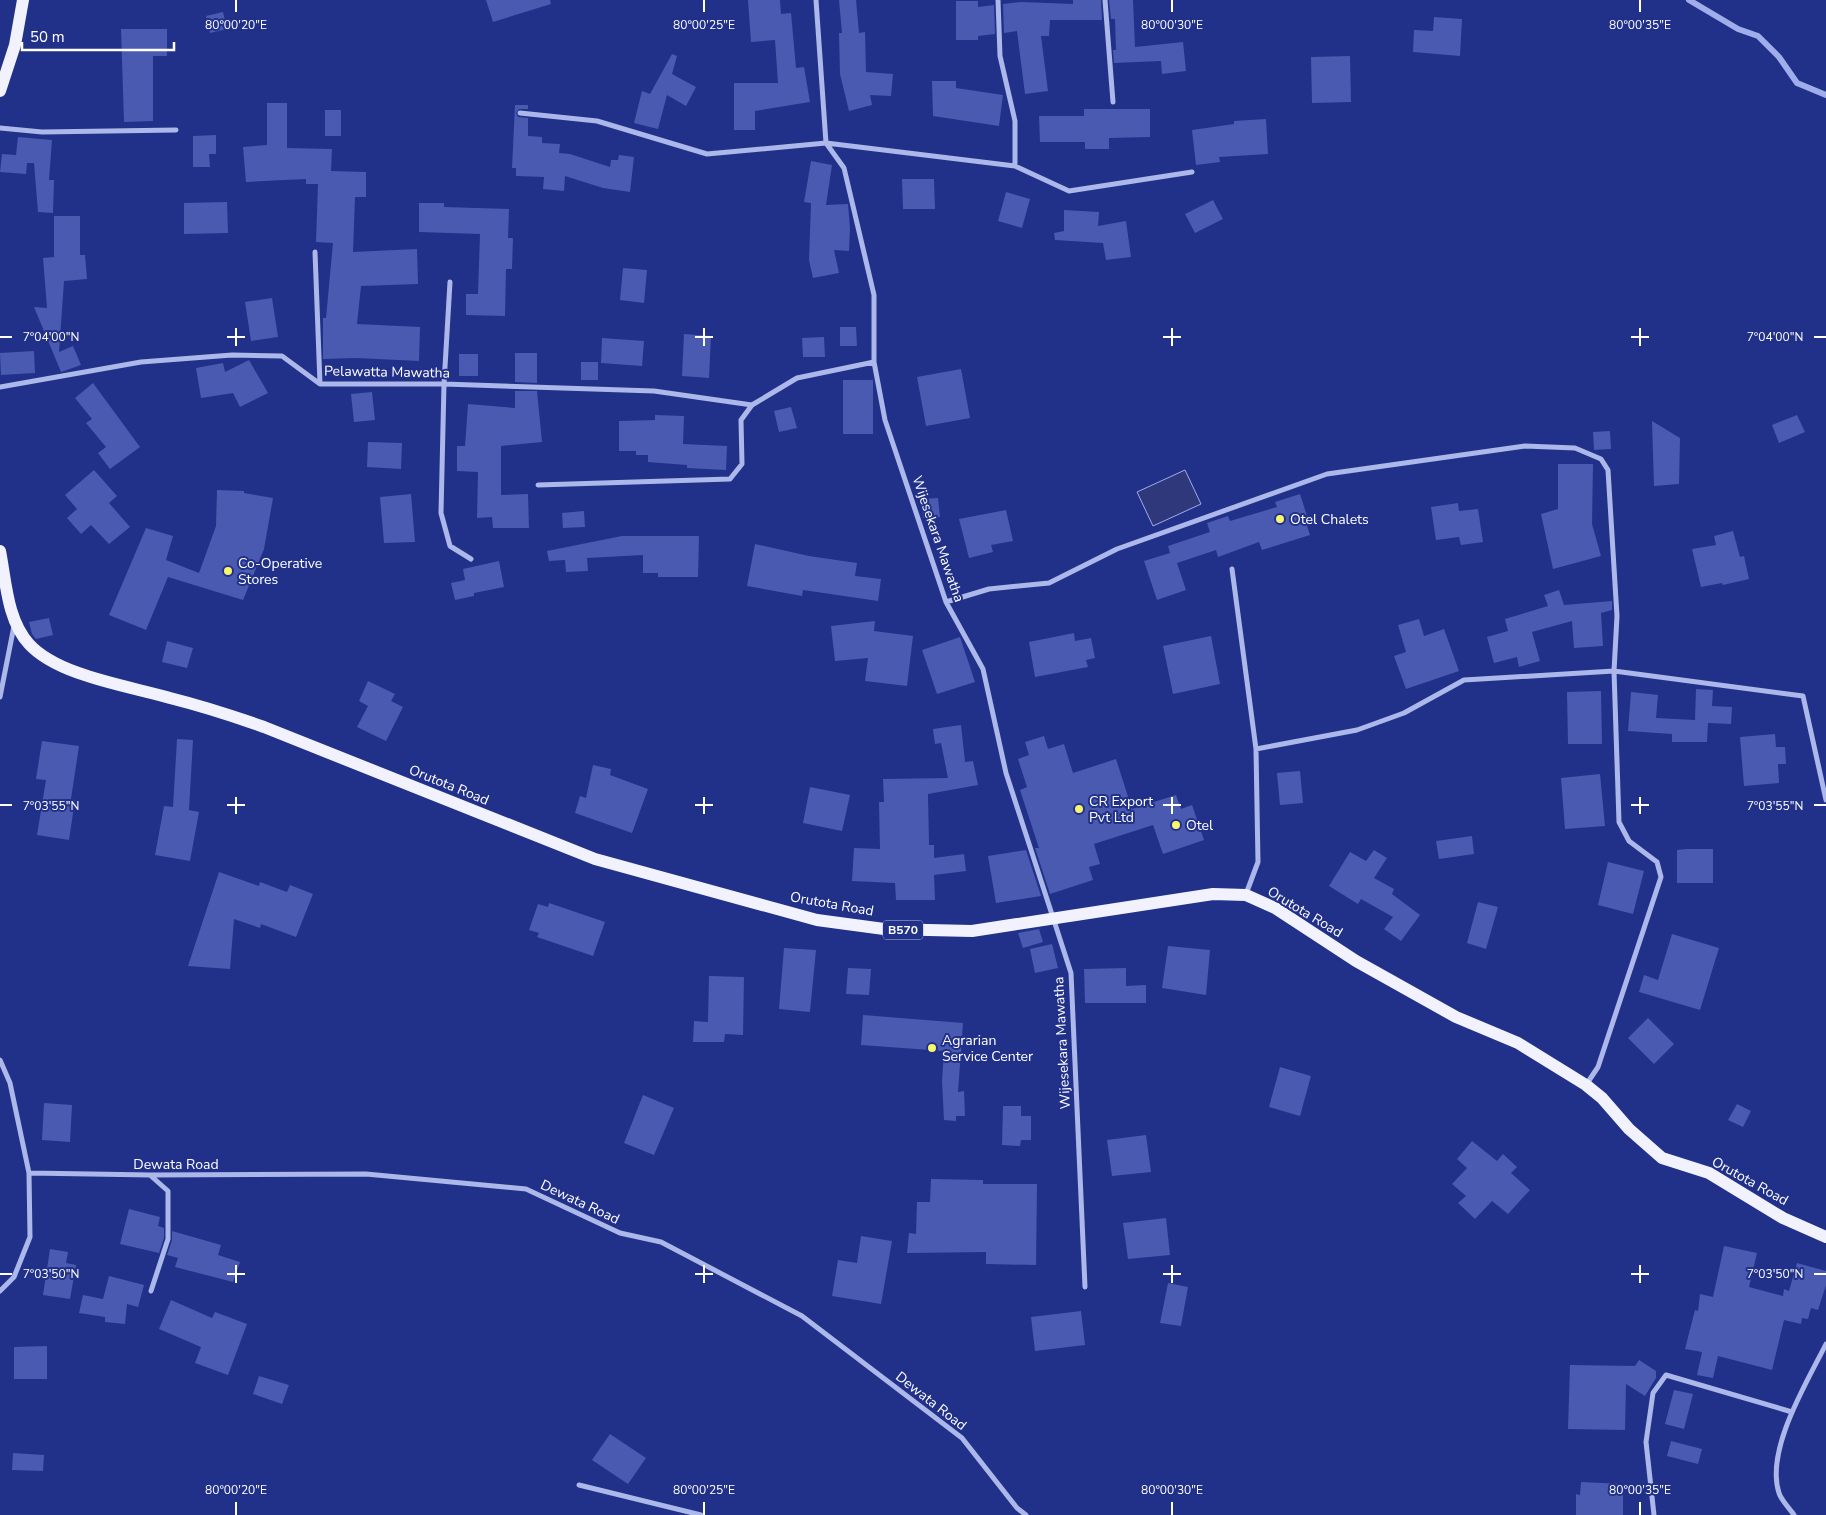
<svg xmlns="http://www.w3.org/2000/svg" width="1826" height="1515" viewBox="0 0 1826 1515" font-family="'Nunito Sans',sans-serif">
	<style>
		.water { fill: #2e387b; stroke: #a0adeb }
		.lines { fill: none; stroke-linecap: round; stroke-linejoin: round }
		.stream { stroke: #a0adeb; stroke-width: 6 }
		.building { fill: #4a5ab1 }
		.minor { stroke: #acb7ea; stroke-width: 5 }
		.primary { stroke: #f1f2fe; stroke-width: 12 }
		.ticks { fill: none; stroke: #fff; stroke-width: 2 }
		.poi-dot { fill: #f7f76e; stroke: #213089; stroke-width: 2 }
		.labels { text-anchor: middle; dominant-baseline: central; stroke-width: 4; stroke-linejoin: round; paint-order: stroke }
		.shield { fill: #213089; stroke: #bcc1dc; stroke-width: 1 }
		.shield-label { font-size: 12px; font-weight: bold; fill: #fff }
		.street-label { font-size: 14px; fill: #fff; stroke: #213089 }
		.poi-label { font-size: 14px; fill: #fff; stroke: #213089; text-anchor: start }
		.ticks-label { font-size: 12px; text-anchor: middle; fill: #fff; stroke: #213089; stroke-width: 4; stroke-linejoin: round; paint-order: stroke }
	</style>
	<rect width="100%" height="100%" fill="#213089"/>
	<path class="water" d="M1185,470L1201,504L1153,526L1137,492Z"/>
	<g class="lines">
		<path class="stream" d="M1689,0L1738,29L1758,36L1779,57L1797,83L1826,95"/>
	</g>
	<path class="building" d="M486,0H550L551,4L493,22Z
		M748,0H780L781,14L791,13L796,68L804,67L810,102L755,111V130H734V83H778L775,40L751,42Z
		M839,0H856L859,33L865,32L866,72L893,74L891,96L870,95L872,105L849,111L840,74L839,33H842Z
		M1073,0H1101L1102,20H1050L1049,36H1041L1048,91L1025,94L1017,31L1004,33L1003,4L1021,2L1073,4Z
		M1109,0H1133L1135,47L1183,42L1186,71L1162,74L1161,61L1114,63L1113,50H1116L1115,19H1111Z
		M956,1H978V7L994,5L995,34L978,36V40H956Z
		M223,12L227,29L210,33L206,16Z
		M1434,17L1462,19L1460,56L1413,52L1414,30L1433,31Z
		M121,29H167V56H153V121L124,122Z
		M672,54L677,56L672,74L696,87L686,106L667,95L658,129L634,123L642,91L650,94Z
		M1350,56L1351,102L1312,103L1311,57Z
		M932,81H956V88L1003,95L999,126L933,116Z
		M267,103H287V148L332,149L331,171L366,172V197H355L353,252L417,249L418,284L361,286L357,324L420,327L419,361L356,358L323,359V318H326L333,243L316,242L318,184H306V179L246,182L243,147L267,145Z
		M515,105H528V109H519L516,113L518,117L528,118V136L542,137V143L560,144L559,153L570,154L610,167L611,160H618L619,155L634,157L630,192L603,188L565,176L564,191L543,189L544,177L516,176V168H512Z
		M1084,109H1150V137L1109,138V149H1085V142H1040L1039,116H1084Z
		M325,110H341V136H325Z
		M1266,119L1268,154L1219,157L1220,162L1196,165L1192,130L1234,124V121Z
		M216,135V154H209L210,167H193V136Z
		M18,137L52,140L49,180H54L53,213L38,212L34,163H27L26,174L0,172L2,154L16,155Z
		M811,161L832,165L826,205L848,204L850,228L849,251L834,250L839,273L813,278L809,260L811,203L804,202Z
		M902,179H934L935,209H903Z
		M1006,192L1030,199L1022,228L998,221Z
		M1213,200L1223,219L1195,233L1185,214Z
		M227,202L228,233L184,234V203Z
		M419,203H444V207L509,209L508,238H513L512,269H506L505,316L466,315V294H478L480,234L419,232Z
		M1064,210L1099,212L1098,226L1126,221L1131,257L1106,260L1103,243L1055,240L1054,233L1064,231Z
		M54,216H80V255H85L87,279L64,281L59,352L73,346L81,365L61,372L34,307L47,308L43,258L54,257Z
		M623,268L647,270L644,303L620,300Z
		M272,298L278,337L251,341L245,302Z
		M840,327H856L857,346H840Z
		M684,334L711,336L709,378L682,376Z
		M824,337L825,357H803L802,338Z
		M602,338L644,341L642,366L601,363Z
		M34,351L35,373L1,375L0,353Z
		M515,353H537V383L515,382Z
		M459,354H478V376H459Z
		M249,360L268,393L240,407L233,393L201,398L196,368L223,363L225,372Z
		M581,362H598V380H581Z
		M961,369L970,418L926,426L917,377Z
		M843,380H873V434H843Z
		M93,383L140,447L110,469L98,453L106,447L86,423L92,419L75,398Z
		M515,391H537L542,442L501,446V495L528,494L529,528H493L492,517L477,518L478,472L457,471V446H465L468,404L515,408Z
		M372,392L375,420L354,422L351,394Z
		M791,407L797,428L779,432L774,411Z
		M655,415L684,416L683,444L727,446L726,470L687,468V465L648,462V455H636V451H619V421L655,420Z
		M1797,415L1805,432L1779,443L1772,425Z
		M1652,421L1680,438L1679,484L1654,486Z
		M1610,431L1611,449L1594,450L1593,432Z
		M368,442L402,443L401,469L367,467Z
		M1558,464H1593L1592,524L1601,556L1553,569L1541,514L1558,509Z
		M94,470L117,496L109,503L130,527L109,544L91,525L81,534L67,518L77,509L65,495Z
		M217,490L244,491V493L273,498L264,549L243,600L168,577L146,630L109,615L146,528L173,536L166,560L199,573L216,526Z
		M411,494L415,542L384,543L380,497Z
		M1300,494L1309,522L1306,523L1310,535L1262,550L1259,542L1218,557L1216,550L1177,563L1186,590L1157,600L1144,561L1170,553L1168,546L1210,532L1207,523L1228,516L1230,521L1277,507L1275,502Z
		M938,498L940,517L923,518L922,499Z
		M1458,503L1459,511L1478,509L1483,542L1461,545L1459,537L1436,540L1431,507Z
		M1006,510L1013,541L991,545L993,552L969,558L959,519Z
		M584,511L585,527L563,528L562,513Z
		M1733,531L1740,557L1744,556L1749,579L1723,585L1722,583L1701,587L1692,549L1716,545L1714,536Z
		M622,536H699L698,577H658V573H643V555L587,558L588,571L566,572L565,560L549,561L547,551Z
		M755,544L809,556L857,563L855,576L881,579L878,601L803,590L802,596L747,586Z
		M499,561L504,587L474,593V596L455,600L451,583L465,580L463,569Z
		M1559,590L1564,605L1612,601V610L1601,613L1603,646L1574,648L1572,621L1532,632L1540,661L1519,667L1517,657L1494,663L1487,637L1508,631L1505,619L1548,606L1544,595Z
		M49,618L53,635L36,639L32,634L29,622Z
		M1419,619L1424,636L1444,629L1459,671L1406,689L1394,656L1406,652L1398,625Z
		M875,621L874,631L913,636L907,686L865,681L868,658L835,661L831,626Z
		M1074,633L1075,641L1091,638L1095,658L1086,660L1088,667L1035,677L1029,642Z
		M1211,636L1220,684L1173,694L1163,646Z
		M960,637L975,682L937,694L922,650Z
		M167,641L193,648L187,668L162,662Z
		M368,681L395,694L391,701L403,707L386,741L357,727L368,706L359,701Z
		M1696,689L1713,690L1712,706L1732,707L1731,724L1708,723L1707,742H1672V734L1628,731L1631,692L1658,695L1656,718L1695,720Z
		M1601,691L1602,744H1568L1567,692Z
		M961,725L965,762L973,761L978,785L928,794L929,845H934V858L964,854L966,871L934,875L935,900H896L895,883L852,881L854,848L880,849L879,802H884L883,779L948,778L941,743L935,744L933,729Z
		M1775,734L1776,747H1785L1786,764H1778L1779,783L1744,786L1740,737Z
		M1044,736L1048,749L1064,744L1073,773L1116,759L1132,809L1176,795L1181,809L1192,805L1204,840L1163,854L1153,825L1094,844L1100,864L1089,867L1093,880L1050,894L1035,848H1039L1020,790L1027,787L1018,759L1029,755L1025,742Z
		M177,739L193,740L189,810L199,812L190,861L155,855L164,806L173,807Z
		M42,741L79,746L71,799L75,800L69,840L37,835L46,780L36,779Z
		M593,765L611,769L610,775L648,789L632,833L575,813L580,796L586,798Z
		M1300,771L1303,803L1280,805L1277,773Z
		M1600,774L1605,826L1565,829L1561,778Z
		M810,787L850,795L842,831L803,823Z
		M1472,836L1474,854L1439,859L1436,841Z
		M1686,849H1713V883H1677V850Z
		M1026,850L1041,896L996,903L988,856Z
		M1374,850L1387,858L1374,878L1394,889L1392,894L1420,915L1401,941L1384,929L1393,917L1361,899L1358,904L1329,886L1350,852L1366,861Z
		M1608,862L1644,871L1633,914L1598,905Z
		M219,872L259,886L260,882L287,892L290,885L313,894L296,937L261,924L260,928L234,919L230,969L188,966Z
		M1478,902L1498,907L1486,949L1467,943Z
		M549,903L605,922L593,956L537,937L539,933L529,930L538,904L548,907Z
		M1039,929L1043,942L1023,948L1018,933Z
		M1672,934L1719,948L1700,1010L1639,992L1644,975L1658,980Z
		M1052,944L1058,968L1035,973L1030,949Z
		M1168,946L1210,950L1206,995L1162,988Z
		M784,948L816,950L810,1012L779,1009Z
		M848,968L871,969L869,995L846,994Z
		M1126,968V986L1146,985V1003H1085L1084,969Z
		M709,976L744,977L743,1035L725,1034L724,1042H693L694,1021L708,1022Z
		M863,1015L963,1023L958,1092L964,1091L965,1116H956V1121L944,1120L942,1081L944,1051L861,1045Z
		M1648,1018L1674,1044L1654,1064L1628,1038Z
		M1280,1067L1311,1076L1300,1116L1269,1107Z
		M643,1095L674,1108L654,1155L624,1143Z
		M44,1103L72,1105L70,1142L42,1140Z
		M1737,1104L1751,1111L1743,1127L1728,1120Z
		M1003,1106H1021V1116H1031V1140H1021L1020,1146L1002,1145Z
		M1146,1135L1151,1172L1112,1176L1107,1140Z
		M1472,1141L1497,1161L1503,1154L1517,1167L1511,1173L1530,1190L1508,1214L1492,1201L1475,1219L1458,1203L1466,1196L1452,1184L1467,1168L1457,1159Z
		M931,1179L983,1180V1184H1037L1036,1265L986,1264V1252L907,1253L909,1233L916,1234L917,1202H930Z
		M129,1209L160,1217L158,1226L164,1228V1238L159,1253L120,1244Z
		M1166,1218L1170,1255L1128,1259L1123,1223Z
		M172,1231L221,1245L218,1255L240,1262L233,1282L175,1267L178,1258L167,1255L172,1240Z
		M861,1236L892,1241L881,1304L832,1296L838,1260L857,1263Z
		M1724,1246L1757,1253L1749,1287L1783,1296L1784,1289L1789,1291L1797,1263L1826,1271V1285L1818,1310L1811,1308L1808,1319L1802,1318L1801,1324L1784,1320L1772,1370L1718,1356L1713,1378L1697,1375L1702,1352L1685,1349L1695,1310L1698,1311L1700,1294L1713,1297Z
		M50,1249L68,1252L66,1263L76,1265L70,1299L43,1295Z
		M109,1276L144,1285L138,1307L127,1304L125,1324L105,1322V1317L79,1313L83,1295L103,1299Z
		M1168,1283L1188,1287L1181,1326L1160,1323Z
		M171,1300L212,1318L215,1312L247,1324L228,1375L195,1363L201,1347L159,1329Z
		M1081,1311L1085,1345L1035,1351L1031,1317Z
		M47,1346V1379H14V1347Z
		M1639,1360L1656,1371V1378L1645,1396L1626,1384L1625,1430L1568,1429L1570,1365L1635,1366Z
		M259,1376L289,1385L282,1404L253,1394Z
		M1674,1390L1693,1394L1684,1429L1665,1424Z
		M610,1434L646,1458L628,1484L592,1460Z
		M1671,1441L1702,1449L1698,1464L1667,1456Z
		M13,1453L44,1455L43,1471L12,1470Z
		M1581,1482L1623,1484V1515H1576V1494L1580,1495Z"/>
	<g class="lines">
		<path class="minor" d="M816,0L826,143L844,168L874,295V362L885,420L946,602L983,669L1006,773L1071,973L1085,1287
			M998,0L1000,56L1015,121V166
			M1105,0L1113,102
			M520,113L597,121L707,154L826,143L1015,166L1069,191L1192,172
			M0,128L42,132L176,130
			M315,252L320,384
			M450,282L444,384L441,513L450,546L471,559
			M0,387L141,362L232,355L282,356L320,384H444L654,391L752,405
			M538,485L730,479L742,464L741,420L752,405L797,378L874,362
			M1232,569L1256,749L1258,862L1246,894
			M946,602L989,589L1049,583L1117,549L1327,474L1525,446L1575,448L1601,459L1608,470L1617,616L1614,671L1619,822L1629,841L1657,862L1661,877L1598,1067L1586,1085
			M0,697L14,626
			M1256,749L1357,730L1404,713L1464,680L1614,671L1803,696L1826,800
			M0,1060L10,1083L29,1173L30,1237L14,1277L0,1291
			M29,1173L151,1175L366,1174L526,1189L620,1233L661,1242L802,1316L962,1438L1017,1508L1026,1515
			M151,1291L168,1239V1191L151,1176
			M579,1485L701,1515
			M1654,1515L1646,1442L1653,1393L1666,1375L1792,1412
			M1794,1515C1790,1509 1781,1500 1779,1493C1765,1450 1807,1382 1826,1344"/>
		<path class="primary" d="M0,91L15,45L23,0
			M0,551C6,581 7,620 29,644C58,676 129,686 170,698C202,706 233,716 264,727L595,859L817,920L884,929L972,931L1213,894L1246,895L1275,908L1356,961L1456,1017L1518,1043L1586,1085L1602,1098L1629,1129L1662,1158L1709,1173L1783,1218L1826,1237"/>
	</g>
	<path class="ticks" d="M236,0V12M704,0V12M1172,0V12M1640,0V12M236,328V346M704,328V346M1172,328V346M1640,328V346M0,337H12M227,337H245M695,337H713M1163,337H1181M1631,337H1649M1814,337H1826M236,797V814M704,797V814M1172,797V814M1640,797V814M0,805H12M227,805H245M695,805H713M1163,805H1181M1631,805H1649M1814,805H1826M236,1265V1283M704,1265V1283M1172,1265V1283M1640,1265V1283M0,1274H12M227,1274H245M695,1274H713M1163,1274H1181M1631,1274H1649M1814,1274H1826M236,1502V1515M704,1502V1515M1172,1502V1515M1640,1502V1515"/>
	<g class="poi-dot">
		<circle cx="1280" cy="519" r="5"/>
		<circle cx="228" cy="571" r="5"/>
		<circle cx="1079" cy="809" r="5"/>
		<circle cx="1176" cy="825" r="5"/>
		<circle cx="932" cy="1048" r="5"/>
	</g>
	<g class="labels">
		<rect class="shield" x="883" y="920.5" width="40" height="19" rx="4"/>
		<g class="shield-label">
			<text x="903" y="930">B570</text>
		</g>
		<g class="street-label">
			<text transform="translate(387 372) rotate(1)">Pelawatta Mawatha</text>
			<text transform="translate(938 539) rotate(71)">Wijesekara Mawatha</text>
			<text transform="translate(449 785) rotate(22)">Orutota Road</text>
			<text transform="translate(832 904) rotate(10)">Orutota Road</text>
			<text transform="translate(1305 912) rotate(31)">Orutota Road</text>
			<text transform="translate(1062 1043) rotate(-93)">Wijesekara Mawatha</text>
			<text x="176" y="1164">Dewata Road</text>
			<text transform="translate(1750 1181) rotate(29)">Orutota Road</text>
			<text transform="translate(580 1202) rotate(25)">Dewata Road</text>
			<text transform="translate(931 1401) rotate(38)">Dewata Road</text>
		</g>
		<g class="poi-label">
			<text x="1290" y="519">Otel Chalets</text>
			<text x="238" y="563">Co-Operative<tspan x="238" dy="16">Stores</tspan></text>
			<text x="1089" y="801">CR Export<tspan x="1089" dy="16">Pvt Ltd</tspan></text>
			<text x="1186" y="825">Otel</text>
			<text x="942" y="1040">Agrarian<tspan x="942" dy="16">Service Center</tspan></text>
		</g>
	</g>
	<g class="ticks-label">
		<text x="236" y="29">80°00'20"E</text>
		<text x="704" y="29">80°00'25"E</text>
		<text x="1172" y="29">80°00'30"E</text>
		<text x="1640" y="29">80°00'35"E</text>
		<text x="51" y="341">7°04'00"N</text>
		<text x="1775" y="341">7°04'00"N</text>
		<text x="51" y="810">7°03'55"N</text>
		<text x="1775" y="810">7°03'55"N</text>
		<text x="51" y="1278">7°03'50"N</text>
		<text x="1775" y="1278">7°03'50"N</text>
		<text x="236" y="1494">80°00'20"E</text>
		<text x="704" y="1494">80°00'25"E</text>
		<text x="1172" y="1494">80°00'30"E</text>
		<text x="1640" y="1494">80°00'35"E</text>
	</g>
	<path d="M22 42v8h152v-8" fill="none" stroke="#ffffff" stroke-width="2.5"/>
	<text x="30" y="42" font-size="15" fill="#ffffff" stroke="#213089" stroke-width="4" paint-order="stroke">50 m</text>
</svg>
